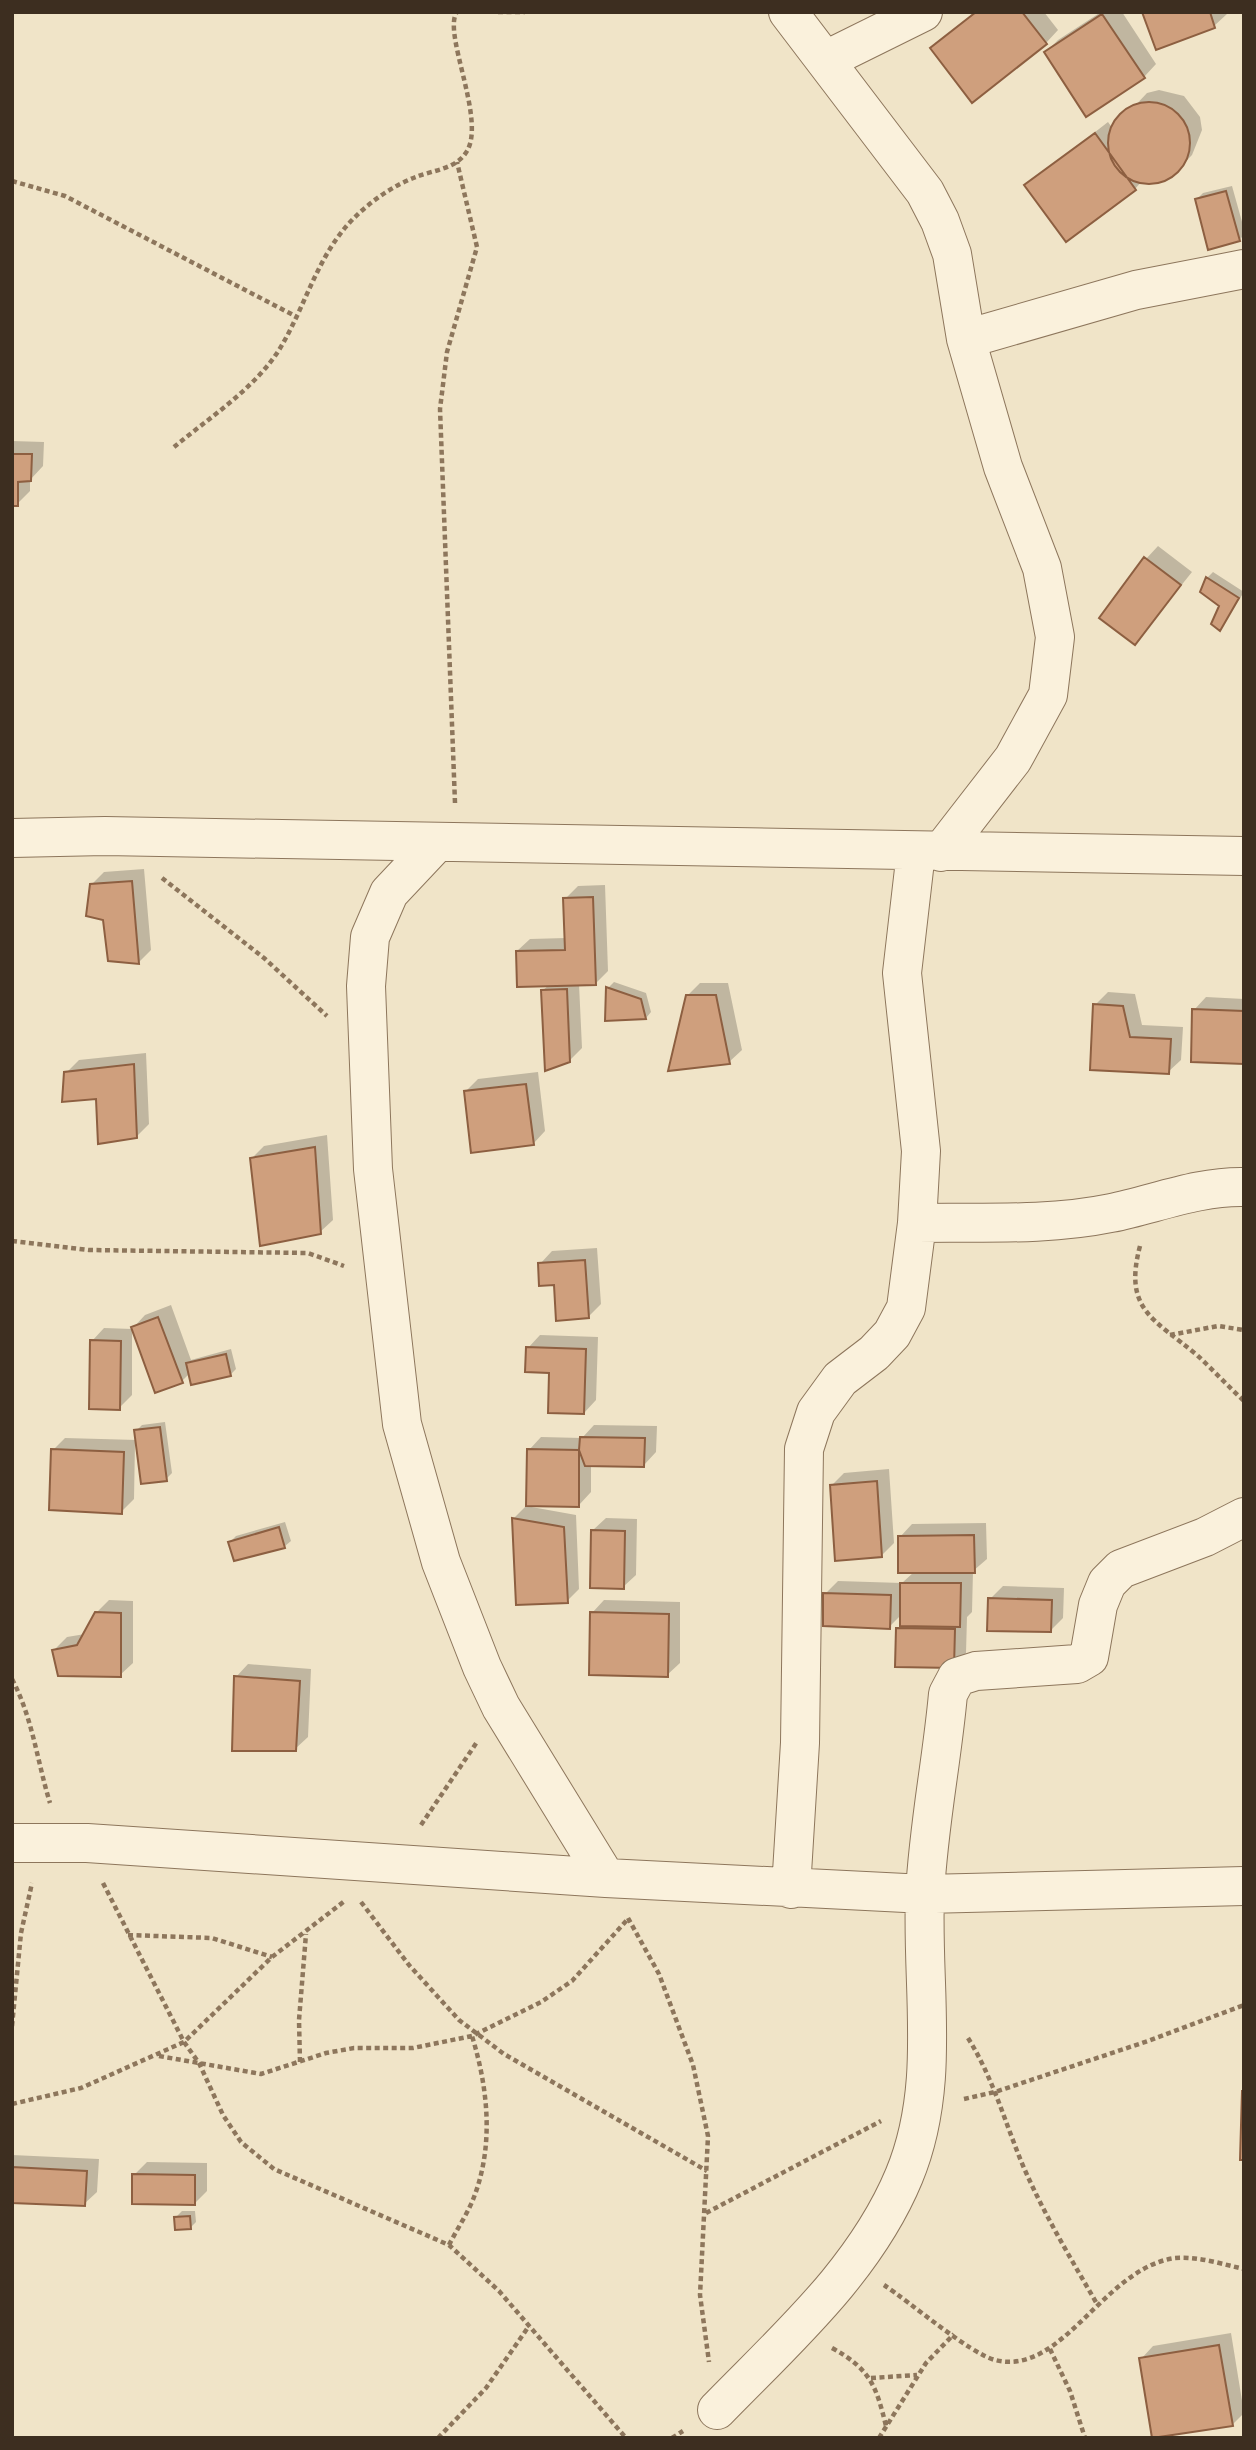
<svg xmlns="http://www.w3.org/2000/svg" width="1256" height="2450" viewBox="0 0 1256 2450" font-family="Spectral,serif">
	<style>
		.shadow { fill: #0003 }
		.building { fill: #cf9f7d; stroke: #8d5f41; stroke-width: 2 }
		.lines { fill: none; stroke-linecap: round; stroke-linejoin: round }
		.minor-casing { stroke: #8d765c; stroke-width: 40 }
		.path { stroke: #8d765c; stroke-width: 4.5; stroke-dasharray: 5 3.5; stroke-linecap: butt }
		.minor { stroke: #faf1dc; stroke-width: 38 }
	</style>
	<rect width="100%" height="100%" fill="#f0e4c8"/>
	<path class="shadow" d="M975,12H1044L1058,30L1046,43L932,48Z
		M1101,12H1122L1156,64L1144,77L1046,52L1058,40Z
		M1144,12H1227V14L1214,26Z
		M1159,90L1184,96L1200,117L1202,130L1192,155L1179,168L1156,181H1142L1135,189L1027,185L1108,122L1113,129L1147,93Z
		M1232,186L1244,229V235L1239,240L1197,199L1203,193Z
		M12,441L44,442L43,466L30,480V491L17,504H12Z
		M1158,546L1192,572L1135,643L1146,559Z
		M1213,572L1244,592L1220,629L1221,606L1207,578Z
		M144,869L151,950L138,963L105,919L91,885L104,872Z
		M605,885L608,971L595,984H579L582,1048L569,1061L542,991L549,985L517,951L530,939L566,938L565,899L578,886Z
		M614,982L646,993L651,1012L646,1018L608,988Z
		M700,983H728L742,1050L729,1062L687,996Z
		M1108,992L1135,994L1142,1025L1183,1027L1181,1060L1168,1072L1095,1005Z
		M1206,997L1244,999V1062L1194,1010Z
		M146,1053L149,1124L136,1137L98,1098L66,1073L79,1060Z
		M538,1072L545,1131L533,1144L465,1092L478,1079Z
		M327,1135L333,1220L320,1232L251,1159L264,1146Z
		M597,1248L601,1304L588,1317L540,1264L552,1251Z
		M171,1305L191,1360L231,1349L236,1369L230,1375L190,1373L182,1381L132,1328V1395L119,1408L92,1341L104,1328L132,1329L145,1315Z
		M540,1335L598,1337L596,1400L584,1413L551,1371L528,1348Z
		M165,1422L172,1473L166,1479L135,1442L134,1499L121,1512L53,1450L65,1438L137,1440L136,1431L142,1425Z
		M594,1425L657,1426L656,1452L644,1465L591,1464V1492L579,1505L529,1450L541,1437L582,1438Z
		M889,1469L894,1543L881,1556L831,1486L844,1473Z
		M526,1506L576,1515L579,1589L567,1601L514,1518Z
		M606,1518L637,1519L636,1575L623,1587L593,1530Z
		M285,1522L291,1541L285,1546L235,1559L230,1542L236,1536Z
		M986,1523L987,1559L973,1571L972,1612L967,1617L966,1653L953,1666L898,1629L902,1625V1614L889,1627L825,1594L838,1581L902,1583L914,1572L900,1537L912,1524Z
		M1003,1586L1064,1588L1063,1618L1050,1631L990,1599Z
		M109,1600L133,1601V1663L120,1675L54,1650L67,1637L85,1634L96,1613Z
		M604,1600L680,1602V1663L667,1675L592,1613Z
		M248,1664L311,1669L308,1737L295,1749L236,1677Z
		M12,2155L99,2159L97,2192L84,2204L12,2201Z
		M147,2162L207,2163V2191L194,2204L134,2175Z
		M182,2211H195L196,2222L190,2228L176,2217Z
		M1231,2333L1244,2413L1232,2425L1154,2438L1141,2359L1153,2346Z"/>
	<path class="building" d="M976,12H1022L1047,44L972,103L930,48Z
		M1142,12H1210L1215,28L1156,50Z
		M1102,14L1145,78L1086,117L1044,52Z
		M1108 143a41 41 0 1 1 82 0a41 41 0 1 1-82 0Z
		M1095,133L1136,190L1066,242L1024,185Z
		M1226,191L1240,241L1208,250L1195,199Z
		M12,454H32L31,481L18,482V506H12Z
		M1144,557L1181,585L1135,645L1099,618Z
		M1206,577L1239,598L1220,631L1211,624L1219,606L1200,592Z
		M132,881L139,964L108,961L103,920L86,916L90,884Z
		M593,897L596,985L517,987L516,951L565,950L563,898Z
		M606,987L641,999L646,1019L605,1021Z
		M567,989L570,1062L545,1071L541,990Z
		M686,995H716L730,1064L668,1071Z
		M1093,1004L1123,1006L1130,1037L1171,1039L1169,1074L1090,1070Z
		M1192,1009L1244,1011V1064L1191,1062Z
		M134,1064L137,1138L98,1144L96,1099L62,1102L64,1072Z
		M526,1084L534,1145L471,1153L464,1091Z
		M315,1147L321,1234L260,1246L250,1158Z
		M585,1260L589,1318L556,1321L554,1285L539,1286L538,1263Z
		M158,1317L183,1383L155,1393L131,1327Z
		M90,1340L121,1341L120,1410L89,1409Z
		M526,1347L586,1349L584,1414L548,1413L549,1373L525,1372Z
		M226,1354L231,1376L191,1385L186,1363Z
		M160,1427L167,1481L141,1484L134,1430Z
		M580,1437L645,1438L644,1467L585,1466L579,1450Z
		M51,1449L124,1452L122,1514L49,1510Z
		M527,1449L579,1450V1507L526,1506Z
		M877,1481L882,1557L835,1561L830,1485Z
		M512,1518L564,1527L568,1603L516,1605Z
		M279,1527L285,1548L234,1561L228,1542Z
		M591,1530L625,1531L624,1589L590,1588Z
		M974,1535L975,1573H898V1536Z
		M900,1583H961L960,1627L900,1626Z
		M823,1593L891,1595L890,1629L823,1626Z
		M988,1598L1052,1600L1051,1632L987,1631Z
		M95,1612L121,1613V1677L58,1676L52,1650L77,1645Z
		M590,1612L669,1614L668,1677L589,1675Z
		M896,1628L955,1629L954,1668L895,1667Z
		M234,1676L300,1681L296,1751H232Z
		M1242,2091H1244V2160H1240Z
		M12,2167L87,2171L85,2206L12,2203Z
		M132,2174L195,2175V2205L132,2204Z
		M190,2216L191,2229L175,2230L174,2217Z
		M1219,2345L1233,2426L1152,2438L1139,2358Z"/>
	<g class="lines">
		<g class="minor-casing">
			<path id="minor" d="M788,12L925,192L940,221L952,254L966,339L1003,467L1042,568L1055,637L1048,695L1013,759L941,852
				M826,60L923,12
				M966,339L1136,290L1244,269
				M12,838L105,836L1244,856
				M437,842L389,893L370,937L366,986L373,1169L402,1424L441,1562L482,1667L501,1707L606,1878
				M917,1223C981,1222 1048,1226 1111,1213C1155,1204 1199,1186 1244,1187
				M12,1843H87L606,1878L925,1894L1244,1886
				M791,1889L800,1743L804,1449L816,1412L840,1379L874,1353L892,1334L906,1308L917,1223L921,1151L902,973L916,852
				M717,2410C786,2339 865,2270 904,2176C942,2085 921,1989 925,1894C928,1828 942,1761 948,1694L957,1677L976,1671L1077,1664L1089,1657L1098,1605L1107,1583L1121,1569L1205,1537L1244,1517"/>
		</g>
		<path class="path" d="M498,12H525
			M12,181L65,196L297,317
			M174,447C209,418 254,389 279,350C306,306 317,255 354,218C371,201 394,185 416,177C433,170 457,169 467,151C486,119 442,32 457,12
			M455,803L440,409L447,352L477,247L457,162
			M162,878L264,958L327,1016
			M12,1241L89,1250L308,1253L344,1266
			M1140,1246C1123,1310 1154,1319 1197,1355C1213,1370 1228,1386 1244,1401
			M1170,1335L1218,1326L1244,1330
			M12,1679C33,1719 37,1761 50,1803
			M421,1825L477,1742
			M103,1883L184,2042L199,2063L223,2115L241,2142L274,2169L449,2245L499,2291L626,2438
			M361,1902L409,1965L459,2020L504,2054L707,2171
			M628,1918L659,1974L693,2065L708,2136L700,2295L709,2362
			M128,1935L212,1938L272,1957
			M12,2026L21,1933L32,1883
			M968,2038C992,2076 1004,2119 1021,2161C1042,2211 1070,2257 1097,2304
			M159,2056L261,2074L326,2053L354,2048H413L472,2036L541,2002L572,1981L627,1920
			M300,2062L299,2020L306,1934
			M964,2099L995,2092L1148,2041L1244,2005
			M12,2104L81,2088L184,2042L272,1957L346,1900
			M706,2213L881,2121
			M449,2245C457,2229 468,2213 474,2197C494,2145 488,2088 472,2036
			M884,2285C910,2302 969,2353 995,2360C1063,2377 1103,2268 1175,2258C1197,2256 1222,2264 1244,2269
			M832,2348C870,2369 876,2385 886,2426
			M1050,2349L1070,2391L1085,2438
			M871,2378L917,2375
			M438,2438L486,2388L529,2326
			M672,2438L683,2431
			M879,2438L926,2363L954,2334"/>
		<use href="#minor" class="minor"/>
	</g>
	<rect width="1256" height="2450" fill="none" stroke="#3d2e20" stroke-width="28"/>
</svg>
